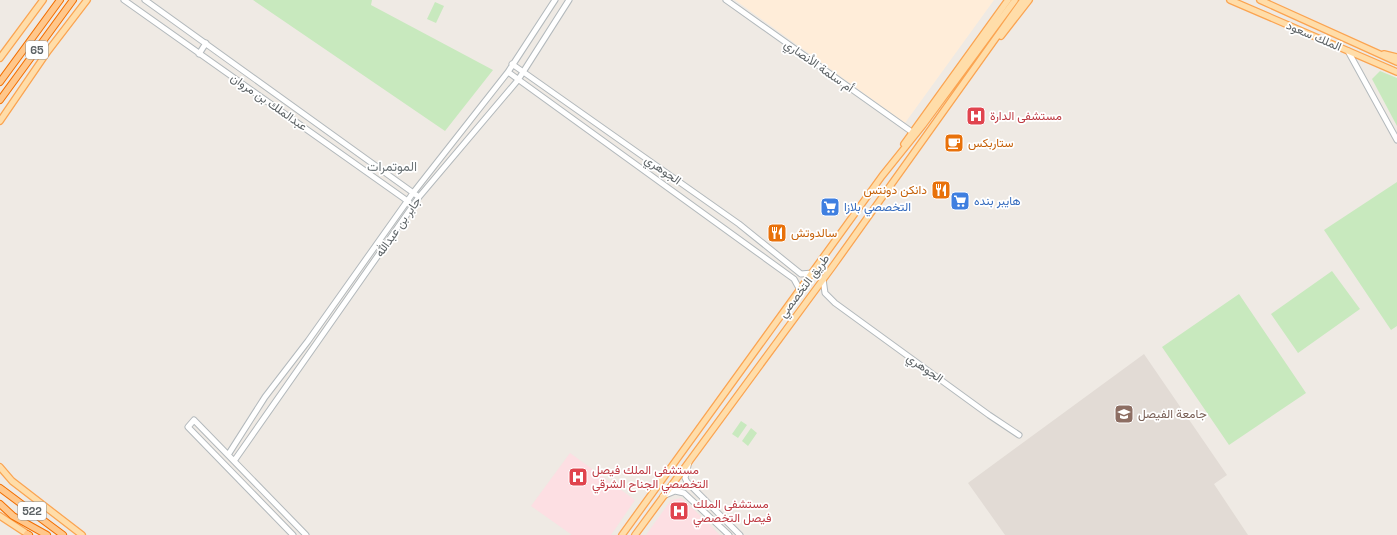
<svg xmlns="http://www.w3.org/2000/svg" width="1397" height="535" viewBox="0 0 1397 535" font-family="'Space Grotesk',Vazirmatn,sans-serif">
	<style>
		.commercial { fill: #ffedd9 }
		.education { fill: #e2dbd5 }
		.medical { fill: #fddfe3 }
		.green { fill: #c8e9be }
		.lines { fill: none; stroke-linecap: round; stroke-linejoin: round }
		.secondary-casing { stroke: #b3b9bc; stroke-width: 7 }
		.primary-casing { stroke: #fba451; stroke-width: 8 }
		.highway-casing { stroke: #f36e00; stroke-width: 8 }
		.secondary { stroke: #fff; stroke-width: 5 }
		.primary { stroke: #ffdda9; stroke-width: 5.5 }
		.highway { stroke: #ffc78b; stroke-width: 6 }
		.labels { text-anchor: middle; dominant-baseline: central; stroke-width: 3.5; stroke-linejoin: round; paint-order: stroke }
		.shield { fill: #fff; stroke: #8d9193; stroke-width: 1 }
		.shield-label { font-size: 11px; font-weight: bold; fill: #5c6265 }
		.street-label { font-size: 12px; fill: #5c6265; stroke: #fff }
		.health-label { font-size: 12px; fill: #be3a42; stroke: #fff; text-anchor: start }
		.food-label { font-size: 12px; fill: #c56008; stroke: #fff; text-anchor: start }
		.shop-label { font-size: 12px; fill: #366cbe; stroke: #fff; text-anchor: start }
		.education-label { font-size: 12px; fill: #785e54; stroke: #fff; text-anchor: start }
		.neighbourhood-label { font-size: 13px; fill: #6d7578; stroke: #fff }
	</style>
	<rect width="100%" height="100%" fill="#efeae4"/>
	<path class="commercial" d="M735,0H994L905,123Z"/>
	<path class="education" d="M1144,354L1227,475L1214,484L1248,535H1005L968,483Z"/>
	<path class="medical" d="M570,453L635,500L611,535H572L531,506Z
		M681,498L685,501L720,535H646L671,500Z"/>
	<path class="green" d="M253,0H372L371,5L493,70L445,131Z
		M435,2L444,6L436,23L427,19Z
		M1380,71L1397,78V126L1372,79Z
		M1397,182V326L1391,330L1324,230Z
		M1332,271L1360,309L1298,353L1271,314Z
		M1239,294L1306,393L1229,445L1162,347Z
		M741,421L747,425L738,438L732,434Z
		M751,428L757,433L748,446L742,441Z"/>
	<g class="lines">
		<g class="secondary-casing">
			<path id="secondary" d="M124,0L409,202
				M145,0L419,197
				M726,0L912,132
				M1348,51L1397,140
				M199,54L206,43
				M512,64L739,224L801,274L812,273
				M508,72L794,279L800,290
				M823,279L825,293L835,303L989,415L1019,435
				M228,455L265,397L308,341L413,193L508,72L555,0
				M234,461L419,197L518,80L569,0
				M689,462L685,478L687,482L740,535
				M663,496L675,491L684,493L729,535
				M293,535L188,427L194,420L306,535"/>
		</g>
		<g class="primary-casing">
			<path id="primary" d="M1230,0L1397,72
				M1260,0L1397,62
				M1001,36L1029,0
				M1384,54L1397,57
				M0,58L43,0
				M0,121L48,51L87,0
				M904,144L1008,0
				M0,467L12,481L82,535
				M0,516L29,535
				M622,535L882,176L923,125L1015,0
				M635,535L833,266L1023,0"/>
		</g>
		<g class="highway-casing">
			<path id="highway" d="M0,82L60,0
				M0,100L73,0
				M0,488L63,535
				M0,504L13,516L47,535
				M27,534L29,535"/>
		</g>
		<use href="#secondary" class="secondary"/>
		<use href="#primary" class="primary"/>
		<use href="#highway" class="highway"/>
	</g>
	<defs>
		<g id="hospital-square" transform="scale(1)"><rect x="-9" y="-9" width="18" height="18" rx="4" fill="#e0444e" stroke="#fff"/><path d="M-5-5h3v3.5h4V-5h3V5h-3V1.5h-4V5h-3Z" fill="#fff"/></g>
		<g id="cafe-square" transform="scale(1)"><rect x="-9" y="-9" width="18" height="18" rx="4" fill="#e8710a" stroke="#fff"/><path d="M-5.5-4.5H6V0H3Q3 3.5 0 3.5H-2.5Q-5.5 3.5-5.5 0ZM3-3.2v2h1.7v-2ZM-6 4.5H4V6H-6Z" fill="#fff"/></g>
		<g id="restaurant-square" transform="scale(1)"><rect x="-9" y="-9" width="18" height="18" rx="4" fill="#e8710a" stroke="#fff"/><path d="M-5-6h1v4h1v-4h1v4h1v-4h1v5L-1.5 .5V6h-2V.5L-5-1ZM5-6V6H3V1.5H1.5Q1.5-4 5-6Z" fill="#fff"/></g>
		<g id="supermarket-square" transform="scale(1)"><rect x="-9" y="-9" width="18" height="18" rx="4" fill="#3f7fe0" stroke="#fff"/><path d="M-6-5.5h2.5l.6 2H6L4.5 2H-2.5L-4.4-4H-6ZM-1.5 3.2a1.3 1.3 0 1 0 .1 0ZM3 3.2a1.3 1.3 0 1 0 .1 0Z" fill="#fff"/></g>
		<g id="university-square" transform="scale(1)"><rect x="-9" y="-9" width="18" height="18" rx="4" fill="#8d6e63" stroke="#fff"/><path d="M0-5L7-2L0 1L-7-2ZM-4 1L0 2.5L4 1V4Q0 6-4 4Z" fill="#fff"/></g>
	</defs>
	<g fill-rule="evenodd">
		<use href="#hospital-square" x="976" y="116"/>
		<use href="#cafe-square" x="954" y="143"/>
		<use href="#restaurant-square" x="941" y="190"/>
		<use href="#supermarket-square" x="960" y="201"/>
		<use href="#supermarket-square" x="830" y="207"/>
		<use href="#restaurant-square" x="777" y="233"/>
		<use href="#university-square" x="1124" y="414"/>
		<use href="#hospital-square" x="578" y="477"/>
		<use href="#hospital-square" x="679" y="511"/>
	</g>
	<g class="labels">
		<g class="shield">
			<rect x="26" y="41" width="22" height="18" rx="3"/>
			<rect x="18" y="502" width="28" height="18" rx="3"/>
		</g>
		<g class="shield-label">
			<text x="37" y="50">65</text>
			<text x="32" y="511">522</text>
		</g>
		<g class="street-label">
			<text transform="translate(1314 36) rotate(23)">الملك سعود</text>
			<text transform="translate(819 66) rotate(35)">أم سلمة الأنصاري</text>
			<text transform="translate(269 102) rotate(35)">عبدالملك بن مروان</text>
			<text transform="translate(663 170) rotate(35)">الجوهري</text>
			<text transform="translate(398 227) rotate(-55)">جابر بن عبدالله</text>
			<text transform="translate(804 286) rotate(-53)">طريق التخصصي</text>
			<text transform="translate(925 368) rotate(35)">الجوهري</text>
		</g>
		<g class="health-label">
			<text x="990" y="116">مستشفى الدارة</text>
			<text x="592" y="470">مستشفى الملك فيصل<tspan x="592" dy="14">التخصصي الجناح الشرقي</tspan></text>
			<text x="693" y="504">مستشفى الملك<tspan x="693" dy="14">فيصل التخصصي</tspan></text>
		</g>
		<g class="food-label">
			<text x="968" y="143">ستاربكس</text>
			<text x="927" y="190" text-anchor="end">دانكن دونتس</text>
			<text x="791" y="233">سالدوتش</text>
		</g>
		<g class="shop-label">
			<text x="974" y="201">هايبر بنده</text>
			<text x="844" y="207">التخصصي بلازا</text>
		</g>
		<g class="education-label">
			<text x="1138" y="414">جامعة الفيصل</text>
		</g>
		<g class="neighbourhood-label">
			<text x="392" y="166">الموتمرات</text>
		</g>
	</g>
</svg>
